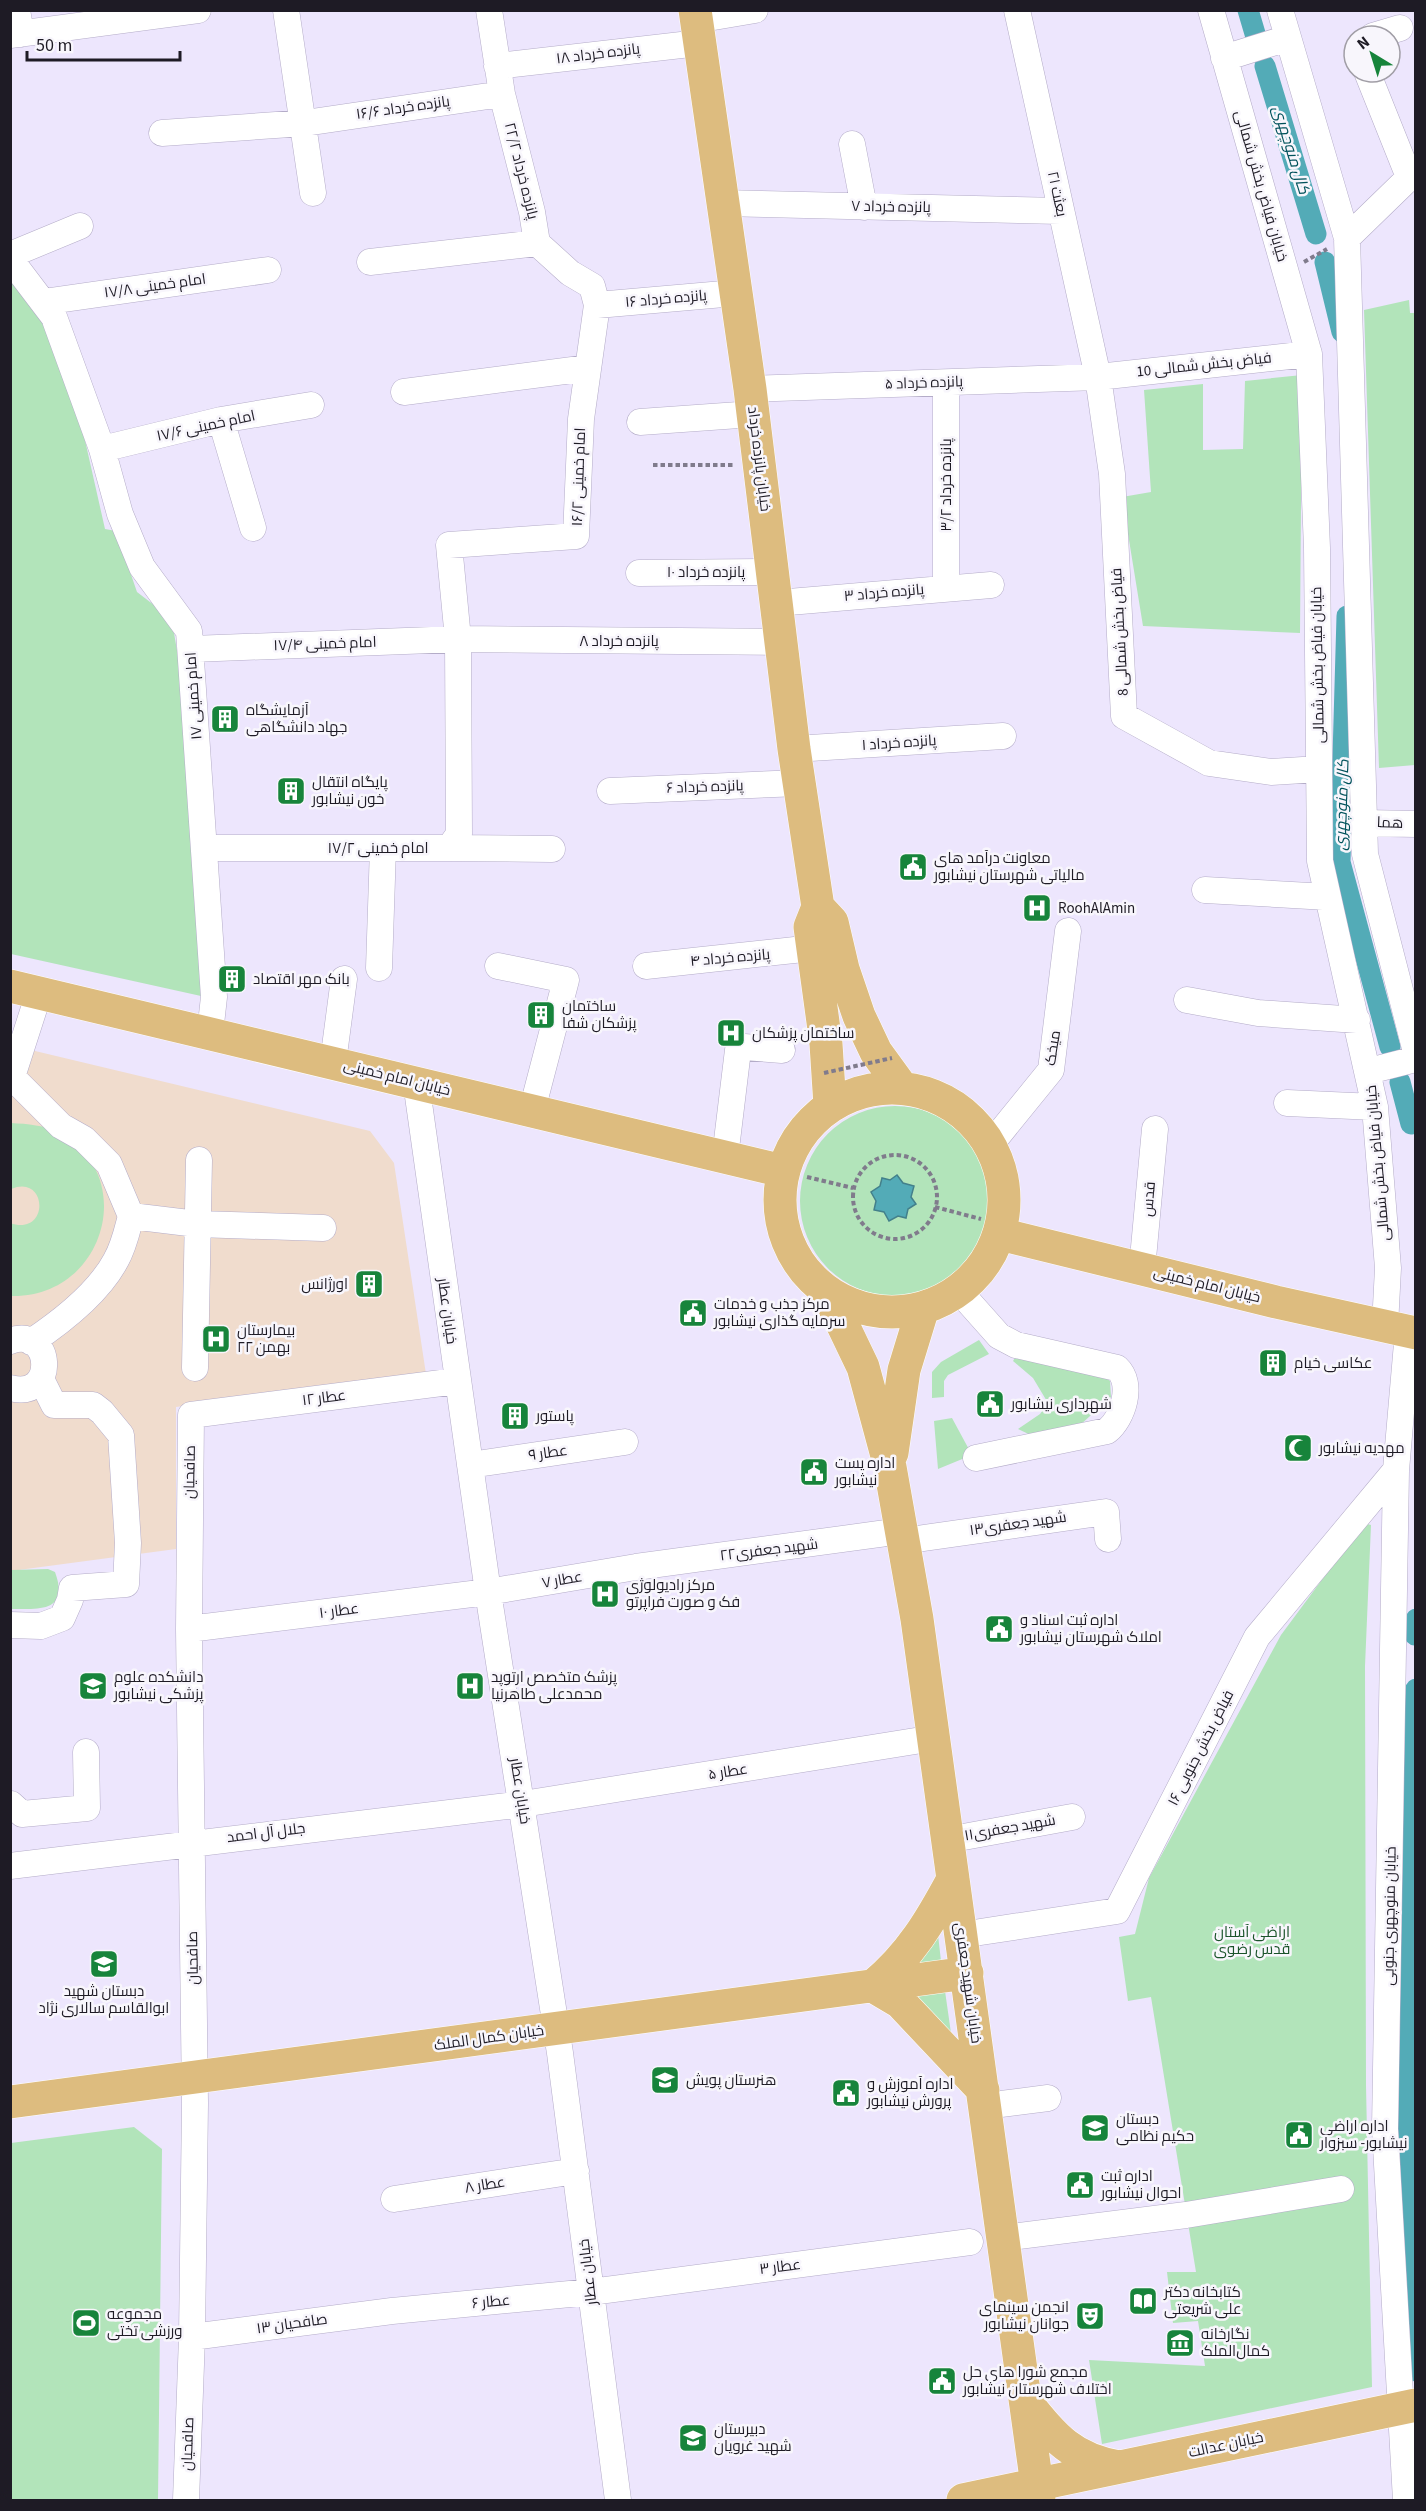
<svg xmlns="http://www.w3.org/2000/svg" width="1426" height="2511" viewBox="0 0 1426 2511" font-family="'Source Sans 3',Cairo,sans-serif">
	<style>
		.medical { fill: #f0dccd }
		.green { fill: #b2e4ba }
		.water { fill: #53abb7; stroke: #43808b; stroke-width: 1.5 }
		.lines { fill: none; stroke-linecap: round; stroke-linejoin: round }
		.canal { stroke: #53abb7; stroke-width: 21 }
		.minor-casing { stroke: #b4acc8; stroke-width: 27 }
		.major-casing { stroke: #fff; stroke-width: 34 }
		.path { stroke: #807b8c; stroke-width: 4; stroke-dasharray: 4.5 3; stroke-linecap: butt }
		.minor { stroke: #fff; stroke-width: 26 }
		.major { stroke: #ddbc7f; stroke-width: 33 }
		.path-bridge { stroke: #807b8c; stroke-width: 4; stroke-dasharray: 4.5 3; stroke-linecap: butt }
		.labels { text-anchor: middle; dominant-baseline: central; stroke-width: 5; stroke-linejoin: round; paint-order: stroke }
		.street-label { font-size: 15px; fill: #1e1b25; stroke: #f8f6fc }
		.poi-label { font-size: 15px; fill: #1e1b25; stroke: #f8f6fc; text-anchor: start }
		.park-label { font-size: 15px; fill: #195329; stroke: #f8f6fc }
		.water-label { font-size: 16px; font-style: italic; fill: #00525b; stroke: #f8f6fc }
	</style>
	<rect width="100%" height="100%" fill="#ede6fd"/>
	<path class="medical" d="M10,1045L370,1131L394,1163L426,1374L176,1407V1549L11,1571Z"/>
	<path class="green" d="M10,279L41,316L82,427L105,529L116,531L137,592L163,612L174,633L179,662L201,996L11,954Z
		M1409,300L1410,313H1416L1415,765L1379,768L1364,310Z
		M1302,375L1300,633L1143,626L1122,497L1151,492L1144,390L1203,384V450L1243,449L1245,381Z
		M800 1201a95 95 0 1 1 190 0a95 95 0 1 1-190 0Z
		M11,1123C28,1124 44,1125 60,1133C139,1176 105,1298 11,1296L10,1223C50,1237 48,1173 11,1189Z
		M979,1340L989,1354L948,1375L944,1381V1397L932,1398V1372L941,1362Z
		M1016,1356L1055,1367L1100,1373L1110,1381L1111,1397L1079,1426L1039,1439L1018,1429L1040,1414L1048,1403L1033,1378L1013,1361Z
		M952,1418L972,1455L938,1469L934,1421Z
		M1364,1523L1371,1525L1365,1666L1366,2085L1372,2387L1102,2444L1089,2360L1205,2366L1198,2321L1173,2323L1167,2272H1196L1151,1997L1128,2001L1119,1937L1135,1934L1149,1878L1281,1635Z
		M48,1569L55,1572C70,1613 38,1609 11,1609V1570Z
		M937,1926L941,1961L902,1967Z
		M945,1991L952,2040L907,1997Z
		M134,2127L162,2149L158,2500H11V2143Z"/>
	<path class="water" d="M897,1175L903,1183L914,1186L911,1197L916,1204L908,1209L906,1218L898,1216L889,1221L884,1212L874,1210L876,1201L871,1192L880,1186L882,1178L890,1180Z"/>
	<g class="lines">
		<path class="canal" d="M1248,10L1256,37
			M1265,66L1316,234
			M1325,262L1342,332
			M1347,616L1340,862L1390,1047
			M1400,1082L1411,1124
			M1415,1635L1416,1619
			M1416,1689L1406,1915L1407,2146L1416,2371"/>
		<g class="minor-casing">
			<path id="minor" d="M17,10L21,34
				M286,10L313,193
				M1017,10L1098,377L1112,474L1124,716L1209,763L1271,772L1319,769
				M1211,10L1309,354L1317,548L1320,861L1375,1107L1388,1268L1385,1326
				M1280,10L1347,238L1365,854L1416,1052
				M696,20L755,10
				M10,35L198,10
				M1373,36L1400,28
				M1224,58L1288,38
				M497,66L699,43
				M1367,72L1409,177
				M162,133L305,123L502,94
				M852,144L864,207
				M721,203L1061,211
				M1347,238L1416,171
				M10,255L80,226
				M10,259L54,317L102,449L120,514L142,567L189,631L214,997L210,1033
				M370,262L537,243
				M43,302L268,270
				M597,305L735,293
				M750,389L1098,377L1309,354
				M404,392L588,368
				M221,420L253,528
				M640,422L753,414
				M102,449L221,420L311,405
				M639,573L773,572
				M946,588V383
				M777,603L991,585
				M192,649L458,639L781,642
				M794,749L1003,736
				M610,791L800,783
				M1364,823L1416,824
				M204,848H449L459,834L458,639L449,545L576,536L581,419L597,305L592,286L570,273L537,243L532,212L502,94L489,10
				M449,848L552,849
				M1205,890L1328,897
				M498,966L566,980L532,1110
				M646,966L813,948
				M379,968L383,848
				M1187,1000L1258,1013L1357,1020
				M333,1062L344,979
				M1369,1071L1416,1059
				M13,1078L61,1126L84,1139L109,1164L131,1216L197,1224L323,1228
				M416,1082L488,1592L560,2053L618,2500
				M10,1083L39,993
				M1287,1103L1375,1107
				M991,1144L1051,1070L1068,931
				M725,1157L738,1050L744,1047L782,1050
				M1142,1269L1155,1129
				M959,1291L999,1336L1016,1345L1117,1368C1134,1384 1123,1418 1107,1431L976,1458
				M10,1341C53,1325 58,1401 10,1388
				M31,1342C61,1322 99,1292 116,1260C124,1246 127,1231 131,1216
				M195,1368L199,1160
				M470,1465L625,1442
				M903,1541L1106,1512L1108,1539
				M10,1625L41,1626L62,1618L70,1600L72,1588L126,1584L128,1543L121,1435L102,1412L93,1405H54L41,1379
				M189,1629L488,1592L636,1567L901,1531
				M11,1804L22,1814L87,1808L86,1752
				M947,1840L1072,1817
				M10,1866L523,1804L934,1738
				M961,1935L1117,1911L1257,1637L1396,1470
				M985,2106L1048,2098
				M394,2199L576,2171
				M1003,2238L1186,2215L1341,2189
				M192,2337L392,2311L591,2292L970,2242
				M186,2500L192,2337L195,2103L189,1629L191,1415L457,1381
				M1406,2500L1385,2129L1396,1470L1408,1332"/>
		</g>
		<g class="major-casing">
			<path id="major" d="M695,10L750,389L794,749L818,907L810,927L826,1044L830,1106
				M818,907L832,922L843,969L859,1016L876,1052L900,1085
				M10,986L783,1171
				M780 1200a112 112 0 1 1 224 0a112 112 0 1 1-224 0Z
				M1000,1234L1276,1302L1416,1333
				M828,1294L863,1367L890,1467L917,1619L1039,2500
				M892,1453L904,1370L923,1308
				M953,1879C931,1920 910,1956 873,1986L900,2002L983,2090
				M10,2102L967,1973
				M1026,2402C1055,2438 1072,2459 1119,2467
				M963,2500L1416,2405"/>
		</g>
		<path class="path" d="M1304,262L1327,249
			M653,465H735
			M853 1197a42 42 0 1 1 84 0a42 42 0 1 1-84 0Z
			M807,1177L853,1188
			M935,1207L981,1219"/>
		<use href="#minor" class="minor"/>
		<use href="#major" class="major"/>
		<path class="path-bridge" d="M824,1073L892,1058"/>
	</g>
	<defs>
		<g id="building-square" transform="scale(1.5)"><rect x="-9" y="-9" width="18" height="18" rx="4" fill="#17843b" stroke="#f8f6fc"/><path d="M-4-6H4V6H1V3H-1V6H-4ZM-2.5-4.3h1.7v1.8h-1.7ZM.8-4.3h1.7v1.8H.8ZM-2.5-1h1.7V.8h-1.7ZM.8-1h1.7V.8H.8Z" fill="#fff"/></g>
		<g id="civic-square" transform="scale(1.5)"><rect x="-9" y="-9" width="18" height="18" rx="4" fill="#17843b" stroke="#f8f6fc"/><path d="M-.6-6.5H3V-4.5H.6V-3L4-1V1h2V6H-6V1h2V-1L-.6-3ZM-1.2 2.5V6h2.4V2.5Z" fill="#fff"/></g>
		<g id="hospital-square" transform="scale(1.5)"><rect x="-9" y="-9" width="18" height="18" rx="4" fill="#17843b" stroke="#f8f6fc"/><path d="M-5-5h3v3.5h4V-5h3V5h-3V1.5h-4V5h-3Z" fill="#fff"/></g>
		<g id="mosque-square" transform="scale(1.5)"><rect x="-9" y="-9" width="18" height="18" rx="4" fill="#17843b" stroke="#f8f6fc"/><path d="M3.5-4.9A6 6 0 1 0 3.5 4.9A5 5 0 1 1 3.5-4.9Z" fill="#fff"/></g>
		<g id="university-square" transform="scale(1.5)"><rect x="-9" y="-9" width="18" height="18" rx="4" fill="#17843b" stroke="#f8f6fc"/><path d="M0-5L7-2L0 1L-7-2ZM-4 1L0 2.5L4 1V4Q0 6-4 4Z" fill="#fff"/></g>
		<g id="school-square" transform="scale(1.5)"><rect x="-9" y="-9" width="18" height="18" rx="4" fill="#17843b" stroke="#f8f6fc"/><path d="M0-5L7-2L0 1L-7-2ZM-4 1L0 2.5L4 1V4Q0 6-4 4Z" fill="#fff"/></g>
		<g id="library-square" transform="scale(1.5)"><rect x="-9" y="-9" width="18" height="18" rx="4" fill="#17843b" stroke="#f8f6fc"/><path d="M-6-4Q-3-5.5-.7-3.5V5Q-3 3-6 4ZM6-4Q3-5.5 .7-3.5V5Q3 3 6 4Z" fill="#fff"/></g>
		<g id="theatre-square" transform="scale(1.5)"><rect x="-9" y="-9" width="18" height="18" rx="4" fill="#17843b" stroke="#f8f6fc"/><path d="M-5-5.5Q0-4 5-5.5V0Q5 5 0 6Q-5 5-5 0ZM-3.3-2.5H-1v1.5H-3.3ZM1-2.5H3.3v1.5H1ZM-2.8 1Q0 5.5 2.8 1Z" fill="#fff"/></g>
		<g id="stadium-square" transform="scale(1.5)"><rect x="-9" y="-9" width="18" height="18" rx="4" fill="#17843b" stroke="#f8f6fc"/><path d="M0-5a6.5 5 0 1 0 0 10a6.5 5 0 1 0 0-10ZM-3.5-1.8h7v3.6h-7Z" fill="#fff"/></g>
		<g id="museum-square" transform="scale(1.5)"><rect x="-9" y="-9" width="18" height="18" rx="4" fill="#17843b" stroke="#f8f6fc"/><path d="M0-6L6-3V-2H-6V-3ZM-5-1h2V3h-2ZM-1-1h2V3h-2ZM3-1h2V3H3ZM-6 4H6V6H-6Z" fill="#fff"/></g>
	</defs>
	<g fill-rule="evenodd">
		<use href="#building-square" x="225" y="719"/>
		<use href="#building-square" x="291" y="791"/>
		<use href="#civic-square" x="913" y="867"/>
		<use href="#hospital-square" x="1037" y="908"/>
		<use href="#building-square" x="232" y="979"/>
		<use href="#building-square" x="541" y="1015"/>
		<use href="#hospital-square" x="731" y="1033"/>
		<use href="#building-square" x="369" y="1284"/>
		<use href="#civic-square" x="693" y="1313"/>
		<use href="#hospital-square" x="216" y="1339"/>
		<use href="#building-square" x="1273" y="1363"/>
		<use href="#civic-square" x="990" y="1404"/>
		<use href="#building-square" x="515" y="1416"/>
		<use href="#mosque-square" x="1298" y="1448"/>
		<use href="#civic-square" x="814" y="1472"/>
		<use href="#hospital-square" x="605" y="1594"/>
		<use href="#civic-square" x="999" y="1629"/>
		<use href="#university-square" x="93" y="1686"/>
		<use href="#hospital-square" x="470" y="1686"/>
		<use href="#school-square" x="104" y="1964"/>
		<use href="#school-square" x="665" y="2080"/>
		<use href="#civic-square" x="846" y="2093"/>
		<use href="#school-square" x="1095" y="2128"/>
		<use href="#civic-square" x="1299" y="2135"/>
		<use href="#civic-square" x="1080" y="2185"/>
		<use href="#library-square" x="1143" y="2301"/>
		<use href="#theatre-square" x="1090" y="2316"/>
		<use href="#stadium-square" x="86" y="2323"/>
		<use href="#museum-square" x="1180" y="2343"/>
		<use href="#civic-square" x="942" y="2381"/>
		<use href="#school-square" x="693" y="2438"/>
	</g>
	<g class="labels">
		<g class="street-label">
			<text transform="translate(598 54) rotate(-7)">پانزده خرداد ۱۸</text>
			<text transform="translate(403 108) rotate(-8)">پانزده خرداد ۱۶/۶</text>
			<text transform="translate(521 171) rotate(76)">پانزده خرداد ۲۲/۲</text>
			<text transform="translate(1261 186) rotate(74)">خیابان فیاض بخش شمالی</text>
			<text transform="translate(1057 194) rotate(78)">بعثت ۲۱</text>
			<text transform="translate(891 207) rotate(1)">پانزده خرداد ۷</text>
			<text transform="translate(155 286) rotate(-8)">امام خمینی ۱۷/۸</text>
			<text transform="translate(666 299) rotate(-5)">پانزده خرداد ۱۶</text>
			<text transform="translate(1204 365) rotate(-6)">فیاض بخش شمالی 10</text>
			<text transform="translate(924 383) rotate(-2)">پانزده خرداد ۵</text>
			<text transform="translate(206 426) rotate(-12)">امام خمینی ۱۷/۶</text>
			<text transform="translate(759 459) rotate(83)">خیابان پانزده خرداد</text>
			<text transform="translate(579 477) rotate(-88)">امام خمینی ۱۶/۲</text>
			<text transform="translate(946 485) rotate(-90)">پانزده خرداد ۳/۲</text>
			<text x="706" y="572">پانزده خرداد ۱۰</text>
			<text transform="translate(884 593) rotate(-5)">پانزده خرداد ۳</text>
			<text transform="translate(1120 632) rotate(-93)">فیاض بخش شمالی 8</text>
			<text x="619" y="641">پانزده خرداد ۸</text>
			<text transform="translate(325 644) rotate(-2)">امام خمینی ۱۷/۴</text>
			<text transform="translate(1318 665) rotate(-91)">خیابان فیاض بخش شمالی</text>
			<text transform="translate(194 696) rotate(-94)">امام خمینی ۱۷</text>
			<text transform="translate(899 743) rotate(-4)">پانزده خرداد ۱</text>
			<text transform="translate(705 787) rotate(-2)">پانزده خرداد ۶</text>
			<text transform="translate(1390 823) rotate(2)">هما</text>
			<text x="378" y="848">امام خمینی ۱۷/۲</text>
			<text transform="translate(730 958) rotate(-5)">پانزده خرداد ۴</text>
			<text transform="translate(1053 1048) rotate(-81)">میخک</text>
			<text transform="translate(397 1078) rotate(14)">خیابان امام خمینی</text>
			<text transform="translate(1378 1163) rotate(-95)">خیابان فیاض بخش شمالی</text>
			<text transform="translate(1149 1199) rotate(-85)">قدس</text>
			<text transform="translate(1207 1285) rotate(14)">خیابان امام خمینی</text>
			<text transform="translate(447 1311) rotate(82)">خیابان عطار</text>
			<text transform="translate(324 1398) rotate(-7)">عطار ۱۲</text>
			<text transform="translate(548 1453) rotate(-8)">عطار ۹</text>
			<text transform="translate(190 1472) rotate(-89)">صافحیان</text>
			<text transform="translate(1018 1524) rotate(-8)">شهید جعفری۱۳</text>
			<text transform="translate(769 1550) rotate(-7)">شهید جعفری۲۲</text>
			<text transform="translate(562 1580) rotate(-10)">عطار ۷</text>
			<text transform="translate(339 1611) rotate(-7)">عطار ۱۰</text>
			<text transform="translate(1201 1748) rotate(-63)">فیاض بخش جنوبی ۱۶</text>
			<text transform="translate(728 1772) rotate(-9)">عطار ۵</text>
			<text transform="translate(520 1791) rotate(81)">خیابان عطار</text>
			<text transform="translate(1010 1828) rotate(-10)">شهید جعفری۱۱</text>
			<text transform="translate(266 1833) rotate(-7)">جلال آل احمد</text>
			<text transform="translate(1390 1916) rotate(-89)">خیابان منوچهری جنوبی</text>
			<text transform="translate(193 1958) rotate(-91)">صافحیان</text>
			<text transform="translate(968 1983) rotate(82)">خیابان شهید جعفری</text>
			<text transform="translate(489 2038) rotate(-8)">خیابان کمال الملک</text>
			<text transform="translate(485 2185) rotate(-9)">عطار ۸</text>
			<text transform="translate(780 2267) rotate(-7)">عطار ۳</text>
			<text transform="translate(588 2272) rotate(-97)">خیابان عطار</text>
			<text transform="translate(491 2302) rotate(-5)">عطار ۶</text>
			<text transform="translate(292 2324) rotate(-8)">صافحیان ۱۳</text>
			<text transform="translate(188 2444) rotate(-88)">صافحیان</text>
			<text transform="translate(1226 2445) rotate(-12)">خیابان عدالت</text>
		</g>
		<g class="poi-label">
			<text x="246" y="710">آزمایشگاه<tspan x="246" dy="17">جهاد دانشگاهی</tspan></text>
			<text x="312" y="782">پایگاه انتقال<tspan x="312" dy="17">خون نیشابور</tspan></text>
			<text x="934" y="858">معاونت درآمد های<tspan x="934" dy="17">مالیاتی شهرستان نیشابور</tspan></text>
			<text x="1058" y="908">RoohAlAmin</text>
			<text x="253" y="979">بانک مهر اقتصاد</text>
			<text x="562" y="1006">ساختمان<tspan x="562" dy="17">پزشکان شفا</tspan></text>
			<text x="752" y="1033">ساختمان پزشکان</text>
			<text x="348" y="1284" text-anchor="end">اورژانس</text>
			<text x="714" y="1304">مرکز جذب و خدمات<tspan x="714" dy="17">سرمایه گذاری نیشابور</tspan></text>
			<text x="237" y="1330">بیمارستان<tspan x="237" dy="17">۲۲ بهمن</tspan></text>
			<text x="1294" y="1363">عکاسی خیام</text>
			<text x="1011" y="1404">شهرداری نیشابور</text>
			<text x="536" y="1416">پاستور</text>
			<text x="1319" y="1448">مهدیه نیشابور</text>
			<text x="835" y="1463">اداره پست<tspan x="835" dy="17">نیشابور</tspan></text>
			<text x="626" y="1585">مرکز رادیولوژی<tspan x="626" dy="17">فک و صورت فراپرتو</tspan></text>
			<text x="1020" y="1620">اداره ثبت اسناد و<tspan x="1020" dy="17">املاک شهرستان نیشابور</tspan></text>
			<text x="114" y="1677">دانشکده علوم<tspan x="114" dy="17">پزشکی نیشابور</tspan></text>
			<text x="491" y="1677">پزشک متخصص ارتوپد<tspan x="491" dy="17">محمدعلی طاهرنیا</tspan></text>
			<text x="104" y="1991" text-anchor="middle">دبستان شهید<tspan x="104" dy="17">ابوالقاسم سالاری نژاد</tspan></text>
			<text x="686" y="2080">هنرستان پویش</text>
			<text x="867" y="2084">اداره آموزش و<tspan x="867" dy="17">پرورش نیشابور</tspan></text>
			<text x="1116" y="2119">دبستان<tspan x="1116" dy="17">حکیم نظامی</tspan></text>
			<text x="1320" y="2126">اداره اراضی<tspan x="1320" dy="17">نیشابور- سبزوار</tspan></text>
			<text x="1101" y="2176">اداره ثبت<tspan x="1101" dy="17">احوال نیشابور</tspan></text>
			<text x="1164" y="2292">کتابخانه دکتر<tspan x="1164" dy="17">علی شریعتی</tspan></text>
			<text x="1069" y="2307" text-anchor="end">انجمن سینمای<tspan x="1069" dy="17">جوانان نیشابور</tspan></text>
			<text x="107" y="2314">مجموعه<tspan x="107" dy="17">ورزشی تختی</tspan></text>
			<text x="1201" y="2334">نگارخانه<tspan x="1201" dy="17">کمال‌الملک</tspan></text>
			<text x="963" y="2372">مجمع شورا های حل<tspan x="963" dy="17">اختلاف شهرستان نیشابور</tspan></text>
			<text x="714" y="2429">دبیرستان<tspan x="714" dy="17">شهید غرویان</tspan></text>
		</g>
		<g class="park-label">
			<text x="1252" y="1932">اراضی آستان<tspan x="1252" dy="17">قدس رضوی</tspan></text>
		</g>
		<g class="water-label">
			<text transform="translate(1291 150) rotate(73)">کال منوچهری</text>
			<text transform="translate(1342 805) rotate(-88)">کال منوچهری</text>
		</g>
	</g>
	<rect width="1426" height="2511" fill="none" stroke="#1e1b25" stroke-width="24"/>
	<g transform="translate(1372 54) rotate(322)"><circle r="28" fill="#f8f6fc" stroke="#a19ea6" stroke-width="1.5"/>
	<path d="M0-4.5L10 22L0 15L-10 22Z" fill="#17843b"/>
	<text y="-9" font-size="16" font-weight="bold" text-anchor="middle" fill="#1e1b25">N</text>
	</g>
	<path d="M27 51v9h153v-9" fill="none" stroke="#1e1b25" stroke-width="3"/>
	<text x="36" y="51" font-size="18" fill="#1e1b25" stroke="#f8f6fc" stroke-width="4.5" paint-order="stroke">50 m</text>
</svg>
